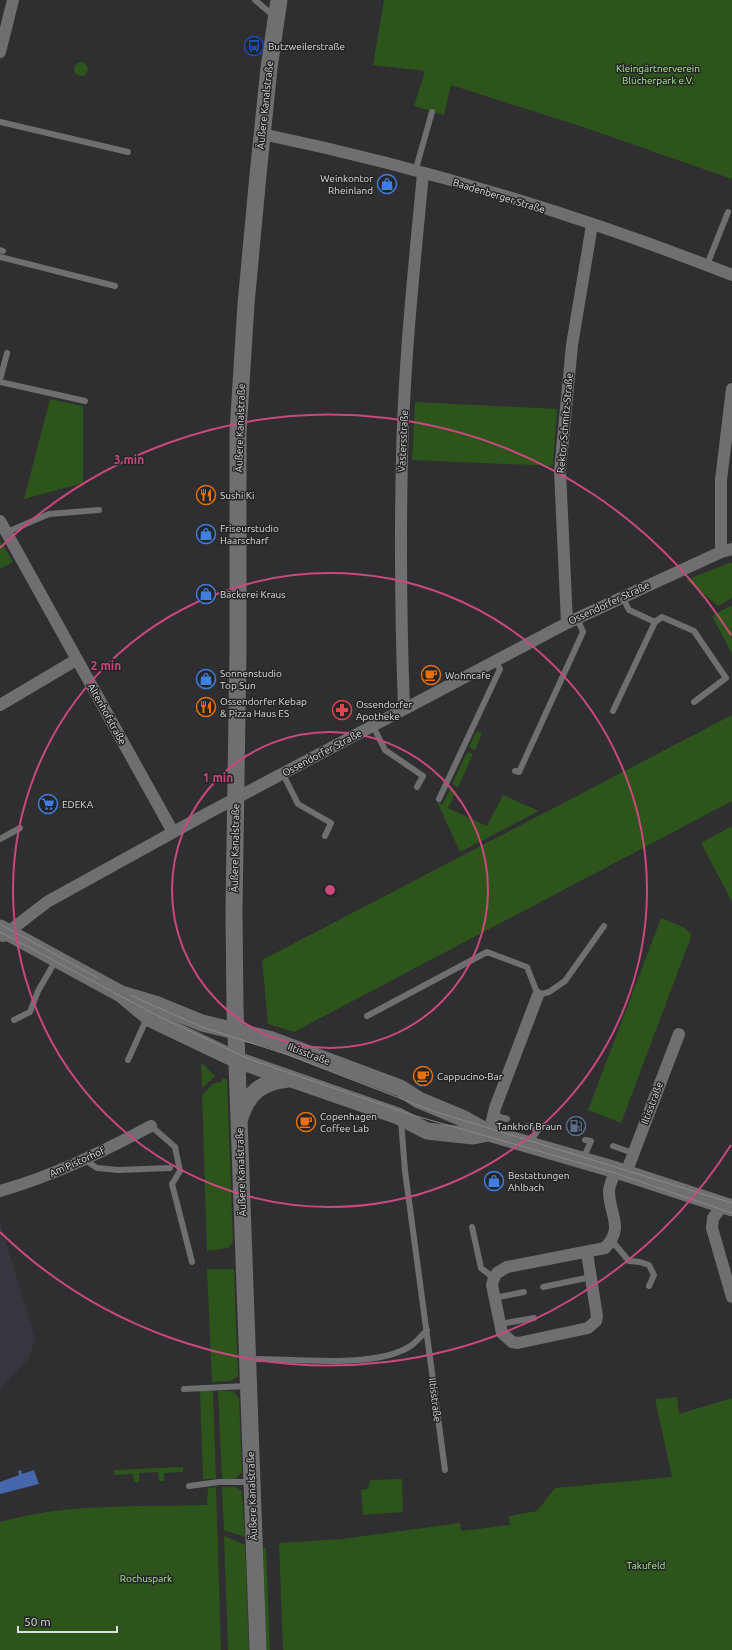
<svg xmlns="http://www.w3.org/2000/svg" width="732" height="1650" viewBox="0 0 732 1650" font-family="Ubuntu,sans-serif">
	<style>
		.built { fill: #37363e }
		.green { fill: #2c541b }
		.water { fill: #4667ab }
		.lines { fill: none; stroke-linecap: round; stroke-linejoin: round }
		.lane { stroke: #6f6f72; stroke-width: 6 }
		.street { stroke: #6f6f72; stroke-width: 12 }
		.secondary { stroke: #6f6f72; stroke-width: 17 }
		.tram { stroke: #88878a; stroke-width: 1 }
		.ring { fill: none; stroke: #c9497c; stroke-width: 2 }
		.labels { text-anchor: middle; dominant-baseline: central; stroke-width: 3; stroke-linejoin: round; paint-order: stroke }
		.poi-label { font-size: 10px; fill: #dddcde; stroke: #252527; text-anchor: start }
		.park-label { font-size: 10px; fill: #a6ed8c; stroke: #252527 }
		.street-label { font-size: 10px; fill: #dddcde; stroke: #252527 }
		.centre { fill: #c9497c; stroke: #252527; stroke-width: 2 }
		.ring-label { font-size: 12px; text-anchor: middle; font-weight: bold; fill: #c9497c; stroke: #252527; stroke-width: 3; stroke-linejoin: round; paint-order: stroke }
	</style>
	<rect width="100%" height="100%" fill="#2f2e31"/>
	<path class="built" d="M0,1222L35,1338L29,1358L0,1389Z"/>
	<path class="green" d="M384,0H732V179L583,127L451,85L444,115L414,106L425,71L373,65Z
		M74 69a7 7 0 1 1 14 0a7 7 0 1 1-14 0Z
		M50,399L83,406V483L24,499Z
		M415,402L557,409L553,466L412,460Z
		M0,540L13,562L0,569Z
		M732,562V598L718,606L686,580Z
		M732,605V654L712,616Z
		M732,715V801L294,1032L268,1024L262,960Z
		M477,731L482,733L475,750L469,747Z
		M467,752L473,754L458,787L452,784Z
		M450,789L456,791L448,808L487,826L503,795L539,811L460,852L436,799L442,805Z
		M732,826V902L701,843Z
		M661,918L683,927L692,934L621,1123L588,1110Z
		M201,1062L215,1076L202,1088Z
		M222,1079H227L233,1242L228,1248L207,1251L202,1095L214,1083L222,1082Z
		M207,1269H234L238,1376L231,1381L212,1382Z
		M200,1391H213L216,1479H203Z
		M218,1391H233L239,1398L242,1472L235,1479H222Z
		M677,1397L679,1414L732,1398V1650H283L279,1543L342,1539L460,1523L461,1531L510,1525L509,1516L537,1511L555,1488L672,1477L655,1399Z
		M183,1467V1472L164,1473V1481H159L158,1472L139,1473V1482H134L133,1474L114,1475V1470Z
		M402,1479L403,1512L363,1515L361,1490L368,1489L370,1480Z
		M216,1487L221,1650H0V1522C65,1503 140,1507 207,1505L208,1488Z
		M222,1487H236L242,1491L245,1537L224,1530Z
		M224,1536L245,1545L249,1650H228Z
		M263,1548H266L270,1650H266Z"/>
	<path class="water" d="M21,1470L22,1474L34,1470L39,1484L0,1494V1482L19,1475L18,1471Z"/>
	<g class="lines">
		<path class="lane" d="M255,0L275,17
			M0,122L128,152
			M415,172L432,112
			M0,250L3,251
			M0,257L115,286
			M707,265L728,212
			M0,380L7,353
			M0,382L85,401
			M7,532L49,514L99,510
			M655,622L662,617L694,631L726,678L694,702
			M613,711L655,622L629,610L622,596
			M373,726L385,750L423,776L417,787
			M515,771L519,772L583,632L577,618
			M283,774L298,804L331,823L325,836
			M439,799L500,669L495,661
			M0,839L20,828
			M367,1016L487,952L527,967L538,995L549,992L565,981L604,926
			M14,1020L30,1012L38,991L56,960
			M128,1060L147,1018
			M493,1115L507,1119
			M401,1120L405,1171L445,1470
			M151,1126L175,1147L180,1171L172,1184L192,1262
			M527,1126L537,1130
			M529,1143L541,1126L548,1127
			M613,1146L633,1153
			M583,1159L591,1141L585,1140
			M85,1160L97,1168L118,1170L170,1168
			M472,1227L481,1268L494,1278
			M612,1241L629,1261L640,1262L649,1265L654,1275L649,1286
			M543,1287L591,1277
			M494,1298L524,1292
			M500,1324L534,1318
			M249,1359C291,1358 377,1370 412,1345C417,1341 422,1335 427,1330
			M184,1389L247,1386
			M189,1486L219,1482H251"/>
		<path class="street" d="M0,52L13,0
			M262,134C421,167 580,215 732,275
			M0,521L173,832
			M721,552V480L732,389
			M567,623L560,471L572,345L592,225
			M0,705L76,660
			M404,709C401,625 400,541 402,458C404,363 414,268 423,174
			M3,936L47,902L208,813L567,623L721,552L732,549
			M489,1133L495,1108L538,995
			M626,1173L679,1034
			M0,1191C53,1176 102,1152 151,1126
			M723,1205L713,1218L712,1228L732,1297
			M587,1253L597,1316L596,1321L588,1328L518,1343L512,1342L502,1333L492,1285L494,1278L497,1273L507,1267L605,1248C625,1227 609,1215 609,1191C609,1185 614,1176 616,1170"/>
		<path class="secondary" d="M0,928L121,994L151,1019L237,1060L398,1116L427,1131L473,1136L489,1133
			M121,994L158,1005L202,1023L269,1039L400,1088L419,1100L462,1118L489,1133L616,1170L732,1208
			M240,1118C248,1092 262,1082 288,1079
			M258,1650L235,1008L234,910L238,649V432L246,304L258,175L269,68L279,0"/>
		<path class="tram" d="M0,924L98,978
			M0,932L164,1019L249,1059L409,1114L615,1173L732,1213
			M130,995L202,1027L288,1055L433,1111L732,1203"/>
	</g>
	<g class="ring">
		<circle cx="330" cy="890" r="158"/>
		<circle cx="330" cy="890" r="317"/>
		<path d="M731 1145A475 475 0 0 1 0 1232M0 548A475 475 0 0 1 731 635"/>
	</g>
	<defs>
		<g id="bus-ring" transform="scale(1)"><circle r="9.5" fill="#252527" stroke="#1a4fb4" stroke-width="1.5"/><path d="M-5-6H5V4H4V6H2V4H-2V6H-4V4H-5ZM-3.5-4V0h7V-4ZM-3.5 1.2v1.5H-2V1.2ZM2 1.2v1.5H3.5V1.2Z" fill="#1a4fb4"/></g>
		<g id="shop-ring" transform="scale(1)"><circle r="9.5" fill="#252527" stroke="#3f7fe0" stroke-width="1.5"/><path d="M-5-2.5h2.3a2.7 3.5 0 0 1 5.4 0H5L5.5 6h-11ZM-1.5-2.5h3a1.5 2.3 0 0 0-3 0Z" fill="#3f7fe0"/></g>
		<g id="restaurant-ring" transform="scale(1)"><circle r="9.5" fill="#252527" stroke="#e8710a" stroke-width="1.5"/><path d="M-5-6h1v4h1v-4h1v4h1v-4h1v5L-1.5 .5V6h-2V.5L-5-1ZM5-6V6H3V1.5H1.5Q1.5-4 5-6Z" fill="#e8710a"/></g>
		<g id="cafe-ring" transform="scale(1)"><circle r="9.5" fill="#252527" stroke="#e8710a" stroke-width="1.5"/><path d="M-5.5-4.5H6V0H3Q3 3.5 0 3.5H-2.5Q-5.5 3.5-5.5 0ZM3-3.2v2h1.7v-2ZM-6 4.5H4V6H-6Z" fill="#e8710a"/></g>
		<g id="pharmacy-ring" transform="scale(1)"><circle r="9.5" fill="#252527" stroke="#e0444e" stroke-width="1.5"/><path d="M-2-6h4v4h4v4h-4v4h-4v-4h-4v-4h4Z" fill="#e0444e"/></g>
		<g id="supermarket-ring" transform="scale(1)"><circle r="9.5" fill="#252527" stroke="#3f7fe0" stroke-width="1.5"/><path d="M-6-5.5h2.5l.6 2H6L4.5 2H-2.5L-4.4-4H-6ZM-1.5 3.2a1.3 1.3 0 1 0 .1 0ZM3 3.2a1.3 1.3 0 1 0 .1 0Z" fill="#3f7fe0"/></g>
		<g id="fuel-ring" transform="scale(1)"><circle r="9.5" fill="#252527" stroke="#5c6f8a" stroke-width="1.5"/><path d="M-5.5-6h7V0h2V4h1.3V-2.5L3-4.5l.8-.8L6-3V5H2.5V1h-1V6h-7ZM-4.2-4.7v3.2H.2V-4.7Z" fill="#5c6f8a"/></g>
	</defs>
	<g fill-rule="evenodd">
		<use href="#bus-ring" x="254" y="46"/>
		<use href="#shop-ring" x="387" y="184"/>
		<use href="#restaurant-ring" x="206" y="495"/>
		<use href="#shop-ring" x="206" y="534"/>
		<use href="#shop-ring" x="206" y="594"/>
		<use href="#cafe-ring" x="431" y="675"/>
		<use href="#shop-ring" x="206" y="679"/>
		<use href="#restaurant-ring" x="206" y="707"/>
		<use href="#pharmacy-ring" x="342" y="710"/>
		<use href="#supermarket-ring" x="48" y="804"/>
		<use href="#cafe-ring" x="423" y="1076"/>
		<use href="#cafe-ring" x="306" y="1122"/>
		<use href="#fuel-ring" x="576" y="1126"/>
		<use href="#shop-ring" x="494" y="1181"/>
	</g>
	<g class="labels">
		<g class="poi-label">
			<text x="268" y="46">Butzweilerstraße</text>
			<text x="373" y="178" text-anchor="end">Weinkontor<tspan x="373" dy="12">Rheinland</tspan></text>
			<text x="220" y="495">Sushi Ki</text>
			<text x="220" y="528">Friseurstudio<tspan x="220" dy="12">Haarscharf</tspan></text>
			<text x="220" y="594">Bäckerei Kraus</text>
			<text x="220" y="673">Sonnenstudio<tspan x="220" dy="12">Top Sun</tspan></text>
			<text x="445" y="675">Wohncafe</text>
			<text x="220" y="701">Ossendorfer Kebap<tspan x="220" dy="12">&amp; Pizza Haus ES</tspan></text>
			<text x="356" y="704">Ossendorfer<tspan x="356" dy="12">Apotheke</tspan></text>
			<text x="62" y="804">EDEKA</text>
			<text x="437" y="1076">Cappucino-Bar</text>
			<text x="320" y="1116">Copenhagen<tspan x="320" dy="12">Coffee Lab</tspan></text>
			<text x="562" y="1126" text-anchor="end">Tankhof Braun</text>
			<text x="508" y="1175">Bestattungen<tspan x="508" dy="12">Ahlbach</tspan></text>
		</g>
		<g class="park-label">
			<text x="658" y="68">Kleingärtnerverein<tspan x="658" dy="12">Blücherpark e.V.</tspan></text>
			<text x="646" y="1565">Takufeld</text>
			<text x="146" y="1578">Rochuspark</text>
		</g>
		<g class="street-label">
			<text transform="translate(265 105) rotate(-84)">Äußere Kanalstraße</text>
			<text transform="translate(499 196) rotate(17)">Baadenberger Straße</text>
			<text transform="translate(565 423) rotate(-85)">Rektor-Schmitz-Straße</text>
			<text transform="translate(240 428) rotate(-88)">Äußere Kanalstraße</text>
			<text transform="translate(403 441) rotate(-87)">Vastersstraße</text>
			<text transform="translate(609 603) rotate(-25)">Ossendorfer Straße</text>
			<text transform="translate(107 714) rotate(61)">Altenhofstraße</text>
			<text transform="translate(322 753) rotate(-28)">Ossendorfer Straße</text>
			<text transform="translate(235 848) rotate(-89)">Äußere Kanalstraße</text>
			<text transform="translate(309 1054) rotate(21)">Iltisstraße</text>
			<text transform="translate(652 1103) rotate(-69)">Iltisstraße</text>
			<text transform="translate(77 1162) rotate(-24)">Am Pistorhof</text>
			<text transform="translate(241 1172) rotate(-92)">Äußere Kanalstraße</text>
			<text transform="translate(435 1400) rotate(83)">Iltisstraße</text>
			<text transform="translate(252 1496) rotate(-92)">Äußere Kanalstraße</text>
		</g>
	</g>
	<circle cx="330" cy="890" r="6" class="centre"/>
	<g class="ring-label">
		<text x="129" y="464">3 min</text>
		<text x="106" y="670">2 min</text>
		<text x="218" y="782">1 min</text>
	</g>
	<path d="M18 1626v6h99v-6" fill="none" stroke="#dddcde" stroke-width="2"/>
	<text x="24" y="1626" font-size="12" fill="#dddcde" stroke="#252527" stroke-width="3" paint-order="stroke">50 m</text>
</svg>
